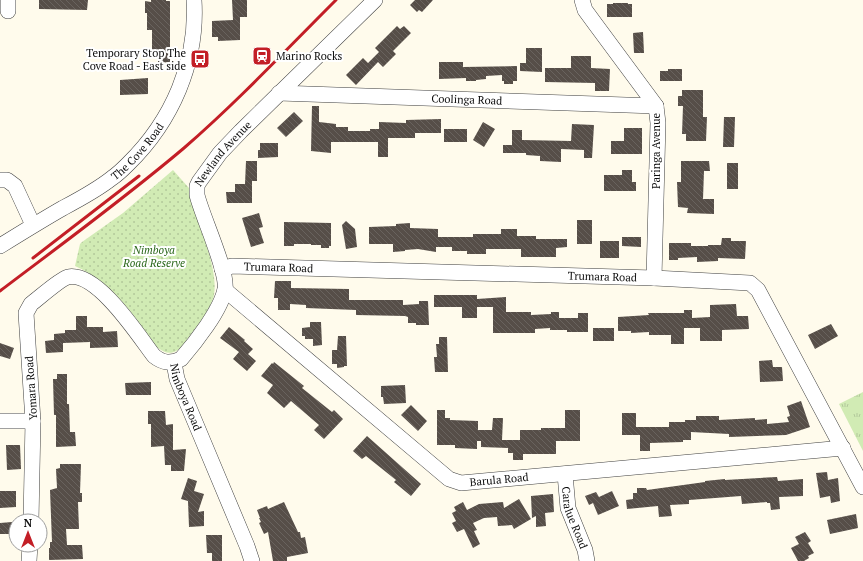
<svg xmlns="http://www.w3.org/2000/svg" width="863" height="561" viewBox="0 0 863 561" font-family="'PT Serif',serif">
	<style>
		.grass { fill: url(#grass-tufts) }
		.park { fill: url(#park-dots) }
		.building { fill: url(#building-back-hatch) }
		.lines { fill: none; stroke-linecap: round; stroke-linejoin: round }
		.minor-casing { stroke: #404040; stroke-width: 16 }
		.minor { stroke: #fff; stroke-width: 15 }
		.rail { stroke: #c31e26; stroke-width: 3 }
		.labels { text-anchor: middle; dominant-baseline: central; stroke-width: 4; stroke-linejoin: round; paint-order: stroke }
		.poi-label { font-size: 11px; fill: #0d0d0d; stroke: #fff; text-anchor: end }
		.street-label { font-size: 11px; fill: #0d0d0d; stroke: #fff }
		.park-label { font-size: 11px; font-style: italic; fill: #2a671a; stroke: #fff }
	</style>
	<defs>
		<pattern id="grass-tufts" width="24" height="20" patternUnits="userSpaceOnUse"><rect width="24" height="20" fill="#d1ebb4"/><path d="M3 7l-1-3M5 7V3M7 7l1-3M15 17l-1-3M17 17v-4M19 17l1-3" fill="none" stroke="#b2c89a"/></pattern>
		<pattern id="park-dots" width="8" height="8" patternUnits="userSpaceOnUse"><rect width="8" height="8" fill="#d1ebb4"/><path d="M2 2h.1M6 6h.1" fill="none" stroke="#b2c89a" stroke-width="1.8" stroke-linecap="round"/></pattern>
		<pattern id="building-back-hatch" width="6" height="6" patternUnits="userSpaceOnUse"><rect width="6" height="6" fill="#564e48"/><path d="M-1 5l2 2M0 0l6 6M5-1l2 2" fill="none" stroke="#69635e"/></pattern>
	</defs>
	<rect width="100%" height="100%" fill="#fffbec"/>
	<path class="grass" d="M863,392V451L839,404Z"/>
	<path class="park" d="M173,170L189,188L190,198C198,224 221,273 213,299C207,315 193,331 183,345C175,355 166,355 157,347C132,314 115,284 75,266L80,244L82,242L123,213Z"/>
	<path class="building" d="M39,0H88L87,10L39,9Z
		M151,0H166V1H170V62L158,63V51H152V30H147V13H145V1L151,2Z
		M232,0H247V17H240V40L218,41V37H212V21L233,20Z
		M415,0H433L422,12L419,10L417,12L410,5Z
		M613,3H628V4H632V17H607V4H613Z
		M397,26L400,29L404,26L411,33L393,51L396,54L383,67L378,62L356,85L346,75L363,58L368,63L379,52L375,48Z
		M643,32L644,53H634L633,33Z
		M526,48H542V72L520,71V63H526Z
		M571,56H591V68L610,69L609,91H595V83L545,82V68H571Z
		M439,62H463V67L517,66V81H513V84H504V81H502V75L486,76V79L476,80V81H466V78L439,79Z
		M668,69H682V81H660V71H668Z
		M148,78V94L120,95V80Z
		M682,90H703V117H707L706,141H686V134H682L683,106H678V96H682Z
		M312,106H319V122L336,124V127H348V131H370V129H379V122L406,123V120L441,119V133H415V138H388V157H378V142H331V153L311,151Z
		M294,112L303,121L286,137L277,128Z
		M724,117H735L734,147H723Z
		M483,122L495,129L484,147L473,140Z
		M572,124L594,125L592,158H584V150L561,149V162L540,161V156L526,155V153H503V145H512V130H522V140L571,141Z
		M624,128H642V154H611V141H624Z
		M444,129H467V142H444Z
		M260,143H278V157L258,158V150H260Z
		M246,161H257V181H252V203H227L226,192H235V184H245Z
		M681,161H709L710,171H704L703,199H714V214L687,213L688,208L678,207L677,182H681Z
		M727,163H738V189H727Z
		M622,170H632V182H636V191H604V175H622Z
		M259,213L263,227L259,228L264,243L251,247L242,218Z
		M577,220H592V244H577Z
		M346,221L355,229L357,247L346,249L342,225Z
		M284,222L331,223V246H329V248H321V245H311V244H294V246H284Z
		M410,223V228L438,229V237H473V234H501V229H517V236H536V239H567V247L556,248V257H521V249H486V254H467V251H452V247H436V252L418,249L405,250V251L393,252V244H369V227L396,226V224Z
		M622,237H641V247L622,246Z
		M722,238H731V241H746L745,259L718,258V261L697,262V257L678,258V260H669V243H691V246H708V245H721Z
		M600,241H619V258H600Z
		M275,281H291V288L349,289V300H403V305L419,304V301H428L429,325H416V323H408V317L405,316L356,315V310L306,308V305L290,304V310H278V298H274Z
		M434,295H477V299L506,297V312H531V315L551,314V312H559V318H578V313H588V332H567V330H550V328L535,329V333H493V307H477V318H462V307H434Z
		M736,304L737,316H748L749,329L722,330V341H700V328H684V344H671V335H649V332L631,333V331H618V317L649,315L648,313H684V310H692V318L710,317V305Z
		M76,316H87V327H103V332L117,331L118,347L90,348V342L63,343V352L46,353L45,341L54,340V334L65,333V330H76Z
		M310,322H321L322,345L313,346V339H305V336H302V328L310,327Z
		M831,324L838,336L815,349L808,335Z
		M229,327L245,340L244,341L253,349L248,354L256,361L247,371L233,359L239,352L220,338Z
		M593,328H614V341H593Z
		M338,336H346L347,366H344V367L337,368V364H332V350H337Z
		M439,337H447L448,372H435L434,357H437L436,344H439Z
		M0,343L14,348L10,359L0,356Z
		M772,360L773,367H782L783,381L760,382L759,361Z
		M274,362L304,386L302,388L332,412L334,410L343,419L324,439L314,430L319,425L291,401L284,408L267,393L273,385L261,376L272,363L273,364Z
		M57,374H67V404H69L70,432H75L76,446L56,447V415H54L53,379H57Z
		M151,382V395H126L125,383Z
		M405,385L406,403L384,404L383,397H381V386Z
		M801,401L810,427L786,435L729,437V434L691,432V440H683V442L650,443V451H640V435H622V413H636V427H669V422H685V420H696V416H719V420L755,418V420L767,419V424L789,422L787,417L790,416L787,406Z
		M411,405L427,421L418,431L401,415Z
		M437,410H445V418H450V420L478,421V430H492L493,418H503L502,440H520V430H541V428H565V410H580V441H556V454H523V460H513V453H508V448L481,447V441H477V449L455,448V445H437Z
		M148,411H165L166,425L173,424V450L186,449L184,471H171V465H165L164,446L151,447V424H148Z
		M367,436L421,484L411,496L394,482L396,480L366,456L362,459L353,451Z
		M6,445H20L21,469L7,470Z
		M60,464H81L80,493H82V502H78L79,529H66L67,545H82L83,559L49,560V548H50V542H52L50,490L57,488L56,469L60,468Z
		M827,472L828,480L838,478L840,501L831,503L830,496L820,498L816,473Z
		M777,477L778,481L803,479V496L779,497L780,509L771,510L770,503H767V502L742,504L741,496L689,500V504L670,505L672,516L659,517L658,506L627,509L626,500L633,499V493H637V488H646L647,490L705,482V481L725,479V480Z
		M188,478L197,481L194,491L204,494L198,512L204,511V526L189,527L188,501L181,499Z
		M0,491H16V507L0,508Z
		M612,491L619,506L598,515L593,503L589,505L585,496L596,492L599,497Z
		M553,494L554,512L545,513L546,526L536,527V516L532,518L531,496Z
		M519,499L531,519L514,529L512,525L498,526L497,517L484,518L473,523L477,530L474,531L480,544L473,548L464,529L457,532L452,523L456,521L452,513L456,511L454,507L463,502L467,510L479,504L503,502L504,508Z
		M284,502L298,532H300L301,538L305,537L308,553L287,557V561H273L268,532L264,534L259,523L261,522L259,518H260L257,510L267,506L268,509Z
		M856,514L858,528L830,534L827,520Z
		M12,522L13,534H0V523Z
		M805,532L811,541L808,543L814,553L808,556L809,558L804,561H798L791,548L799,544L795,537Z
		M206,535H222V561H212V553H207Z"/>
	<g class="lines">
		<g class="minor-casing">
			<g id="minor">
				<path d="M8,0V11"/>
				<path d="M582,0L585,10L596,25L656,106L658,123L654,278"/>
				<path id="s1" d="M279,93L656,106"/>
				<path d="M0,180H7L15,186L33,225"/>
				<path id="s2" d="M0,246C21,233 42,220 63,208C80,199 97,190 112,178C118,174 123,169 128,164C172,121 198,62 194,0"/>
				<path id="s3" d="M222,269L232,266L654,278L750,283L758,290L863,487"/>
				<path id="s4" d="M225,290L449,479L461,483L843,448"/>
				<path id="s5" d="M174,363L177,379L247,546L252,561"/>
				<path d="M0,421H33"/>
				<path id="s6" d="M565,474L568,508L585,550L587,561"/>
				<path id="s7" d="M31,521L33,421L26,313L31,304C39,298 60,279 68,277C97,271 138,335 154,356C163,363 170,364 181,359C195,343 221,310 225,289C228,271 202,216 197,195V186L199,182L220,153L241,131L375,0"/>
				<path d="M29,561L30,545"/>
			</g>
		</g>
		<use href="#minor" class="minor"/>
		<path class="rail" d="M33,258L139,176
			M0,291C62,244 125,198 184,148C237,102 286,50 336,0"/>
	</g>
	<defs>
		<g id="station-square" transform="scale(1)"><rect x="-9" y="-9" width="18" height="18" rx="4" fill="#c31e26" stroke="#fff"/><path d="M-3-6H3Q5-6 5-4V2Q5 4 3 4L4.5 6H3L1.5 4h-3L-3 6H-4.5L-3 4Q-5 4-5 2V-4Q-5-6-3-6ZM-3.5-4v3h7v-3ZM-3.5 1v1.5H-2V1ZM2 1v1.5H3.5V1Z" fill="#fff"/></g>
		<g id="bus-square" transform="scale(1)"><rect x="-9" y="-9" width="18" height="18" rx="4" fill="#c31e26" stroke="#fff"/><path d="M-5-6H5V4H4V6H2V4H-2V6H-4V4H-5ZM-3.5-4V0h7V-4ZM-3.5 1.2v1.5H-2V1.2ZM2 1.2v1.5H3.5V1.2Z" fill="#fff"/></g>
	</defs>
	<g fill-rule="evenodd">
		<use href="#station-square" x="262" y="56"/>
		<use href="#bus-square" x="200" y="59"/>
	</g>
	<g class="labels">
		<g class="poi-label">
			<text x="186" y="53">Temporary Stop The<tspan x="186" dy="13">Cove Road - East side</tspan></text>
			<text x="276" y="56" text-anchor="start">Marino Rocks</text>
		</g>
		<g class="street-label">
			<text stroke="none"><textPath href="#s1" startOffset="188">Coolinga Road</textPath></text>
			<text stroke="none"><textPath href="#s2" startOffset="168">The Cove Road</textPath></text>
			<text transform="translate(656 151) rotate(-90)">Paringa Avenue</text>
			<text stroke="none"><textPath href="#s7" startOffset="647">Newland Avenue</textPath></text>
			<text stroke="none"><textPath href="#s3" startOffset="57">Trumara Road</textPath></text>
			<text stroke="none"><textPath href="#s3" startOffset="381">Trumara Road</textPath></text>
			<text transform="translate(31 388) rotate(-94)">Yomara Road</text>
			<text stroke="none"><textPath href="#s5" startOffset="36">Nimboya Road</textPath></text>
			<text stroke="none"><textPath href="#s4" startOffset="344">Barula Road</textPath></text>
			<text stroke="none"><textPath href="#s6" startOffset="45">Caralue Road</textPath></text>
		</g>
		<g class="park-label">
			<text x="154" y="250">Nimboya<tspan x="154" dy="13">Road Reserve</tspan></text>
		</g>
	</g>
	<g transform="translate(28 533)"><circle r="19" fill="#ffffff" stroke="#9e9e9e"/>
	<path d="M0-3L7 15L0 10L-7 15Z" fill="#c31e26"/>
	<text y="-6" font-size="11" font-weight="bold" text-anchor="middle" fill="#0d0d0d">N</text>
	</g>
</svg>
